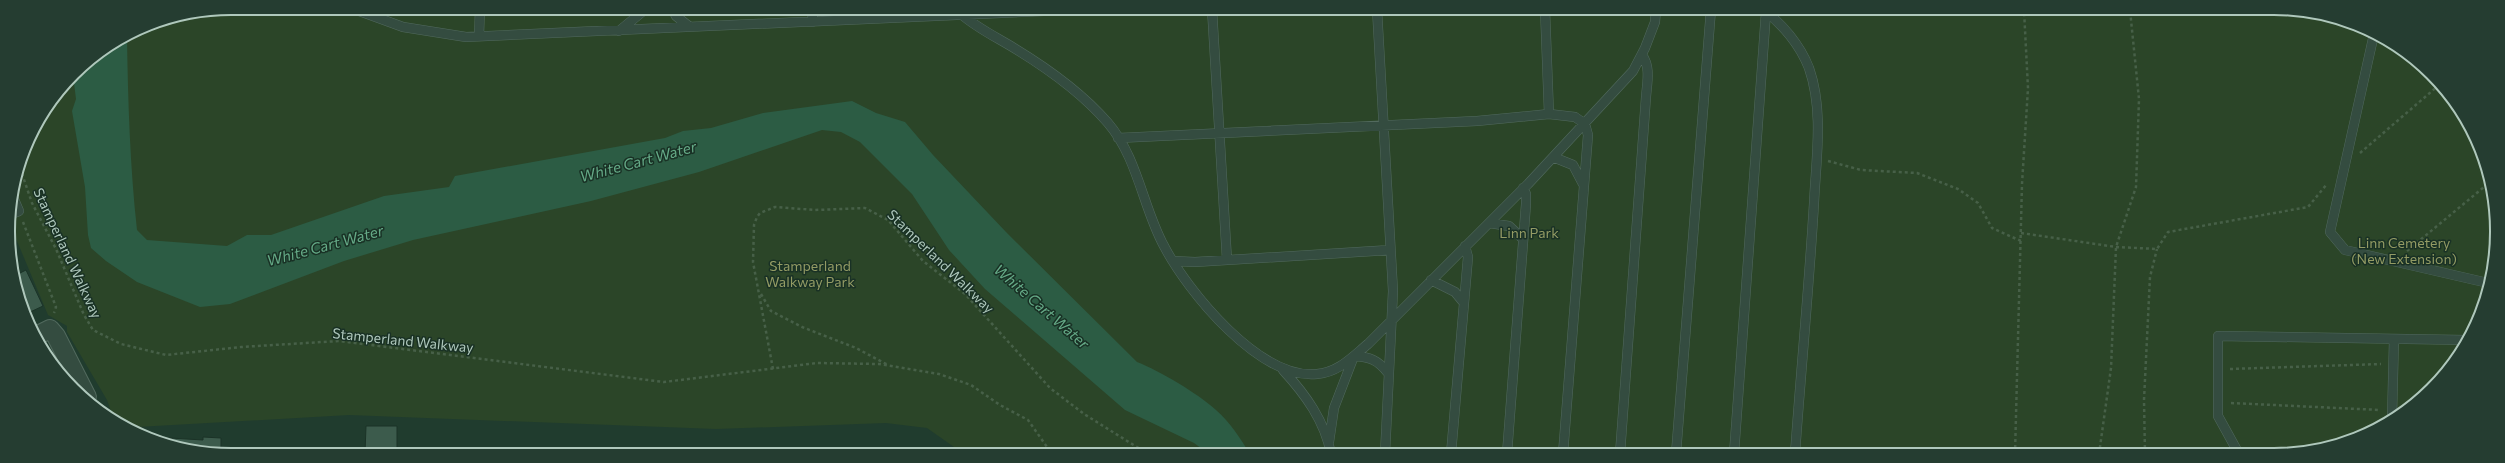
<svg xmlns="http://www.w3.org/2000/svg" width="2505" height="463" viewBox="0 0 2505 463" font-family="Commissioner,sans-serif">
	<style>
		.green { fill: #2b4528 }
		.water { fill: #2c5c44 }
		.building { fill: #3c5b4c; stroke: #1b3327 }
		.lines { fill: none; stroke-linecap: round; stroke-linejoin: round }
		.lane-casing { stroke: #526a5e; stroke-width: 10 }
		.street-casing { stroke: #526a5e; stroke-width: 20 }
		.path { stroke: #476048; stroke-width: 2.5; stroke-dasharray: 3 3; stroke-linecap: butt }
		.lane { stroke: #344c40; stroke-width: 9 }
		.street { stroke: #344c40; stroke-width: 18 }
		.labels { text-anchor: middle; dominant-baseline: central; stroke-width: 3; stroke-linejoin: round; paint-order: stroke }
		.park-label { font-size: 14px; fill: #939b64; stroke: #193125 }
		.street-label { font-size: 14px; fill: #afc8bc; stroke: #193125 }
		.water-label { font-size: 15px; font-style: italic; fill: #65aa87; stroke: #193125 }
		.rim { fill: none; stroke: #afc8bc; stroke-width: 2 }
	</style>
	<rect width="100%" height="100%" fill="#203c2e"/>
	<path class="green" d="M232,8L2302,10L2385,38L2451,95L2489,173L2495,260L2474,330L2431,390L2372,432L2288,455L964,454L927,428L886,423L716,429L349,415L137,427L139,434L132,432L113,417L107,400L67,332V326L48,315L9,222L10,211L25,146L74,73L146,25Z"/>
	<path class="water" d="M127,38C128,102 130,166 137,230L147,240L227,246L247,235H271L384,196L449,187L455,176L665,138L683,131L711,128L763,113L852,101L876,113L905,122L933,155L1006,232L1137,362C1160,371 1197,393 1216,410C1230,422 1240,438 1250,454H1209L1194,443L1125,410L985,289L949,250L912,194L860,142L841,132L822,130L699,172L591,201L413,240L344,261L230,304L200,307L137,282L106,261L91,248L88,235L85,187L72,111L76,99L73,75Z"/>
	<path class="building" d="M26,270L43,306L26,314L20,303L16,275Z
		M366,426H397V453H365Z
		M203,437L221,438V453H203L170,443V438L203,440Z"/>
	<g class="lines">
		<g class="lane-casing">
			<path id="lane" d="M351,8L403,27L466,37L1089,9
				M672,8L676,16L690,27
				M812,9L813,22
				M960,9L961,14C977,28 996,37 1014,48C1047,68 1083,94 1108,123C1138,158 1143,208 1164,246C1188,292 1260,380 1317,374C1339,372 1352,357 1368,344L1528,184L1633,71L1645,48L1655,22L1656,9
				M1212,9L1227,260
				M1377,9L1393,291L1385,454
				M1545,9L1549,114
				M1762,9C1782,23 1800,45 1809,68C1824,111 1816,159 1814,203C1809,287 1801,370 1795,454
				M619,31L647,8
				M2374,34L2330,232L2345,250L2488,283
				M479,36L480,8
				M1118,138L1477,121L1549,114L1575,117L1585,124L1588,135L1563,454
				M1553,157L1573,165L1583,184
				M9,215L19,211L13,197
				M1489,223L1509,226L1522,238
				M1173,261L1195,262L1390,250
				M1431,280L1455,292L1464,303
				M1283,370C1305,394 1325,421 1331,454
				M2392,418L2394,339
				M1329,442L1334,408L1354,356C1370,357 1378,360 1388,373
				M1451,454L1468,257L1465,246
				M1507,454L1526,204V194L1523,188
				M1620,454L1646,97C1647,83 1651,67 1642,55
				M1676,454L1711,9
				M1734,454L1766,12
				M2239,454L2218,416V336L2467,340"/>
		</g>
		<g class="street-casing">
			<path id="street" d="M38,335L50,329L56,336L87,397"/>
		</g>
		<path class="path" d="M2360,153L2439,85
			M1828,161L1861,170L1917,173L1958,189L1978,203L1992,228L2021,241
			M20,168L32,203L56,249L84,315L93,330L121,344L166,355L241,347L339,341L664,382L817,363L879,364L939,374L971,385L1000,405L1028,420L1052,454
			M23,222L56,307L54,313
			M2021,233L2116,247L2157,249L2168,232L2308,207L2327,184
			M2407,251L2490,182
			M761,294L771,311L802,327L856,348L888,365
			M773,369L753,262L754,225L757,217L760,213L775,207L815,210L865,208L888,220L923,261L965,294L1050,388L1084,414L1148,454
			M2230,369L2381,364
			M2231,403L2380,410
			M2015,454L2022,184L2028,88L2024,10
			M2099,454L2111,368L2116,247L2136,187L2139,99L2130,10
			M2145,454L2144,400L2150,277L2157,249"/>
		<use href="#lane" class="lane"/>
		<use href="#street" class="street"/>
	</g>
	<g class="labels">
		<g class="park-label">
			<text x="1529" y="232">Linn Park</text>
			<text x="2404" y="242">Linn Cemetery<tspan x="2404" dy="16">(New Extension)</tspan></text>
			<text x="810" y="265">Stamperland<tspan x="810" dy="16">Walkway Park</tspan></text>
		</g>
		<g class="street-label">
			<text transform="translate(68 253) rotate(65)">Stamperland Walkway</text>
			<text transform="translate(941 261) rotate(44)">Stamperland Walkway</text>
			<text transform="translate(403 340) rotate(6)">Stamperland Walkway</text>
		</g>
		<g class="water-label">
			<text transform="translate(638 161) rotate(-15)">White Cart Water</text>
			<text transform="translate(325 245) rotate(-15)">White Cart Water</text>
			<text transform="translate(1042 306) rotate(41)">White Cart Water</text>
		</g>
	</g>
	<path d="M0 0H2505V463H0ZM231 15H2274A216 216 0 0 1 2490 231V232A216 216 0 0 1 2274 448H231A216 216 0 0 1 15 232V231A216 216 0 0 1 231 15Z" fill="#253d31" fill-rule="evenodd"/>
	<path class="rim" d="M231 15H2274A216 216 0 0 1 2490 231V232A216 216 0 0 1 2274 448H231A216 216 0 0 1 15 232V231A216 216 0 0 1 231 15Z"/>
</svg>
